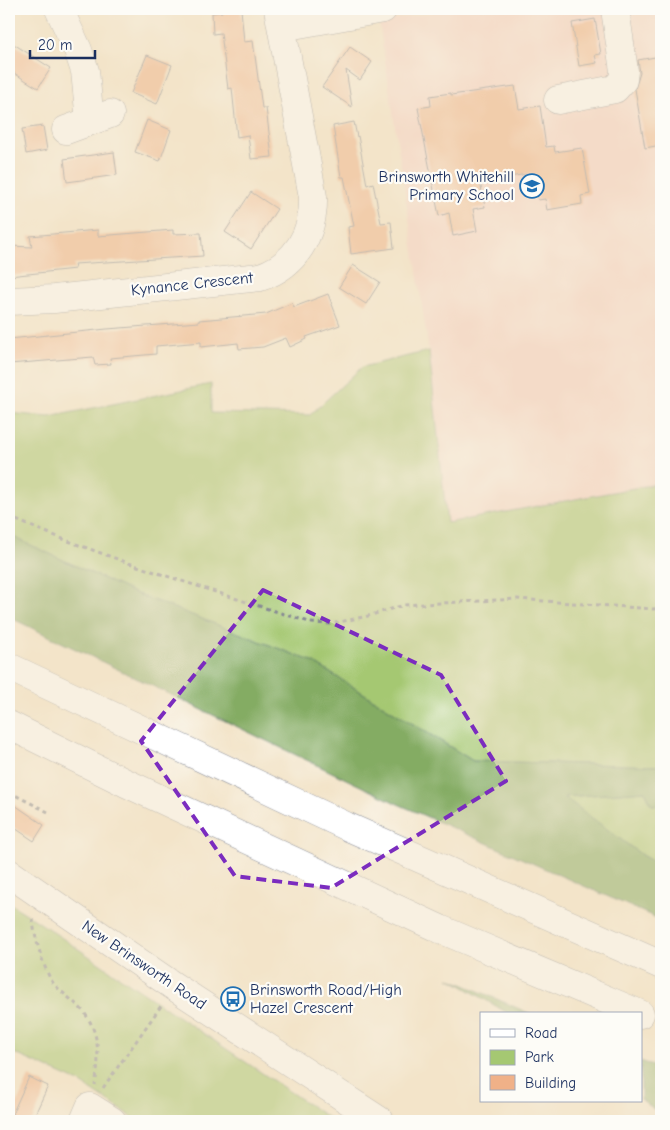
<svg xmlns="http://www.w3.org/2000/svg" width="670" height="1130" viewBox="0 0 670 1130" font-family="'Comic Neue',sans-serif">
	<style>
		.built { fill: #f7d1c8 }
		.green { fill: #a5c872; stroke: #607c68 }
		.forest { fill: #84ac64; stroke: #506e61 }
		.building { fill: #f0b188 }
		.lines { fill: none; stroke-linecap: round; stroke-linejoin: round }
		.minor-casing { stroke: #878a94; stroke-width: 29 }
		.major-casing { stroke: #878a94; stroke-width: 29 }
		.highway-casing { stroke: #878a94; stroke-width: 29 }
		.path { stroke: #878a94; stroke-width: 3; stroke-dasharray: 4 4; stroke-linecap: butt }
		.minor { stroke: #fff; stroke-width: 28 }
		.major { stroke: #fff; stroke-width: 28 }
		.highway { stroke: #fff; stroke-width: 28 }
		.marked { fill: none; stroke: #7b2cbf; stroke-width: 4; stroke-dasharray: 10 6; stroke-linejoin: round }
		.labels { text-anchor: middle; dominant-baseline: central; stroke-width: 4.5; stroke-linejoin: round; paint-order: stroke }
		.poi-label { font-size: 16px; fill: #1b2f5e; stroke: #fdfcf7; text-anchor: end }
		.street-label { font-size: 16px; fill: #1b2f5e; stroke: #fdfcf7 }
	</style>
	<rect width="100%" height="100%" fill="#fdfcf7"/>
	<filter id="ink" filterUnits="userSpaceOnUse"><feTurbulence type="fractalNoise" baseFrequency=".02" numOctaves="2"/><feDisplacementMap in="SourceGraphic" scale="10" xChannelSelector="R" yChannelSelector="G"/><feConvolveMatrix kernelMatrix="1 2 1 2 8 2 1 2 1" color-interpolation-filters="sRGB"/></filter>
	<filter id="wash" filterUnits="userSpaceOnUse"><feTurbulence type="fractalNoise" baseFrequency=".0096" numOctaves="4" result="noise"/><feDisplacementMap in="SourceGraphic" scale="20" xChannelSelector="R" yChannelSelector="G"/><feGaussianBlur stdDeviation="1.12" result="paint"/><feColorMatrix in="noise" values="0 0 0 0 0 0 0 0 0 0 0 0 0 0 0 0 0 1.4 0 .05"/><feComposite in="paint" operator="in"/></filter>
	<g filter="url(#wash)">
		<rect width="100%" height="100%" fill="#f3e4c9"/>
		<path class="built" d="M456,9H661V483L447,523L429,351L379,21Z"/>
		<path class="green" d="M429,351L447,523L661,483V766L473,761L311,661L132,592L9,535V413L49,417L211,384V413L310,415L362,367Z
			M645,791L652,805H661V866L643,856L563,797Z
			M9,903L28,915L333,1121H138L81,1083L9,1051Z"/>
		<path class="forest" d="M9,535L132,592L311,661L473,761L661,766V805H652L645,791L564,797L643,856L661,866V920L398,804L9,617Z
			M449,978L531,1014H509Z
			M641,1061L661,1069V1115L641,1099Z"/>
		<g id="blocks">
			<path class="building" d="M222,9H241L244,42L253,41L262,108H266L272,157L251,159L248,135L237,137L232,88L228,89L221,33L213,34L212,13L222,12Z
				M595,19L601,54L595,55L597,63L579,66L572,23Z
				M9,41L51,68L38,88L9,70Z
				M350,47L372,62L360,80L346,70L352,107L322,87Z
				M147,55L172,65L157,104L131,93Z
				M661,56V145L645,148L635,89L640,73L638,60Z
				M515,86L519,109L540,106L546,147L554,146L555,152L582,148L590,194L581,196L582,204L547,210L545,199L538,200L533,173L480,182L485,207L473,209L477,231L453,236L449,213L439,216L418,108L431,106L430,96L451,93V95Z
				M147,120L171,130L160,161L135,152Z
				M354,122L357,137L358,136L367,185L373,183L381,223L391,222L394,248L351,254L348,227L354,226L344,177H341L333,126Z
				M43,126L47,150L26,154L22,129Z
				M114,152L117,175L67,182L64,159Z
				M251,192L277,209L251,249L225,232Z
				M98,230V236L173,230V234L201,233L203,256L74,264L75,269L9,276V246L32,247L30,236Z
				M353,265L380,282L366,304L339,287Z
				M328,294L340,325L306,337L307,339L290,347L286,338L263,347L239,349L238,343L201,347V342L156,346V354L110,358L111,364L95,365L93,357L9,364V339L107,329L199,322V320L266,314L292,303L294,307Z
				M9,801L44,825L34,841L9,824Z
				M29,1077L48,1086L32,1121H9Z"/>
		</g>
	</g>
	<g filter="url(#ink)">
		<use href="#blocks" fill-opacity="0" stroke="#878a94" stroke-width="1"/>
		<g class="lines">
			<g class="minor-casing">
				<path id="minor" d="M59,9L78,50L85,71L90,121
					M282,27L383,9
					M558,100L615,89L623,80L624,71L615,9
					M66,130L110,114
					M9,301L54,299L260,277C296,265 314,234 313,197L278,9
					M84,1121L90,1107L112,1121"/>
			</g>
			<g class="major-casing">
				<path id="major" d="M9,873L175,987L380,1121"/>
			</g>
			<g class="highway-casing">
				<path id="highway" d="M9,667L346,826L661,965
					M9,725L126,783L440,929L640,1014"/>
			</g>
			<path class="path" d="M9,517C107,559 210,590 312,623L330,624L368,616L404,605L517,599L653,609L661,608
				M9,792L48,812
				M33,919C33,933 45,974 54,984C63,994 74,1001 83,1011C100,1032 100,1059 95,1085
				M103,1088L161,1006"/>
			<use href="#minor" class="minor"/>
			<use href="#major" class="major"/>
			<use href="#highway" class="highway"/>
		</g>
	</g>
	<path d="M0 0H670V1130H0ZM263,590L441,675L506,781L331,888L235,876L141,741Z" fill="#f3e4c9" fill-opacity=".55" fill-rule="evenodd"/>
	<path class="marked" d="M263,590L441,675L506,781L331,888L235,876L141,741Z"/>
	<defs>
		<g id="school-ring" transform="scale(1.25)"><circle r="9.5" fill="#fdfcf7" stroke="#1f6fb2" stroke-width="1.5"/><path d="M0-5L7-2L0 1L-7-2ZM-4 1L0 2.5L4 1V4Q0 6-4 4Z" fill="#1f6fb2"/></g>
		<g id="bus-ring" transform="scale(1.25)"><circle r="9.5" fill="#fdfcf7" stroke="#1f6fb2" stroke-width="1.5"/><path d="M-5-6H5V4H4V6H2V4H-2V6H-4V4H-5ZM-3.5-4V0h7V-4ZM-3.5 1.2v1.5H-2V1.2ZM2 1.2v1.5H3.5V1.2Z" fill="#1f6fb2"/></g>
	</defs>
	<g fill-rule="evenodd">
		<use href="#school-ring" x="532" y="186"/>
		<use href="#bus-ring" x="233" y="999"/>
	</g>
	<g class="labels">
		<g class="poi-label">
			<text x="514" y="177">Brinsworth Whitehill<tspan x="514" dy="18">Primary School</tspan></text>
			<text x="250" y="990" text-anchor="start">Brinsworth Road/High<tspan x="250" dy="18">Hazel Crescent</tspan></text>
		</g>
		<g class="street-label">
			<text transform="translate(192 284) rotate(-6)">Kynance Crescent</text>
			<text transform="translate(144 965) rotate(34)">New Brinsworth Road</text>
		</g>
	</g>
	<rect width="670" height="1130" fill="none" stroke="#fdfcf7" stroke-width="30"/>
	<rect x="480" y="1012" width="162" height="90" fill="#fdfcf7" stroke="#a3aaba"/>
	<rect x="490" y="1029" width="25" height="8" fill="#ffffff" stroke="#a3aaba"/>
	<text x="525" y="1038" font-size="15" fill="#1b2f5e">Road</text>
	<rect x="490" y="1050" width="25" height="15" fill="#a5c872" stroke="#a3aaba"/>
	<text x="525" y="1062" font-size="15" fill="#1b2f5e">Park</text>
	<rect x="490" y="1075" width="25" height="15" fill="#f0b188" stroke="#a3aaba"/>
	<text x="525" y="1088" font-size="15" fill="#1b2f5e">Building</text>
	<path d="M30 50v8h65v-8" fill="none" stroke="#1b2f5e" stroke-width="2.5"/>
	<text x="38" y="50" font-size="15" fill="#1b2f5e" stroke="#fdfcf7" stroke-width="4" paint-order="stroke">20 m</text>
</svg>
